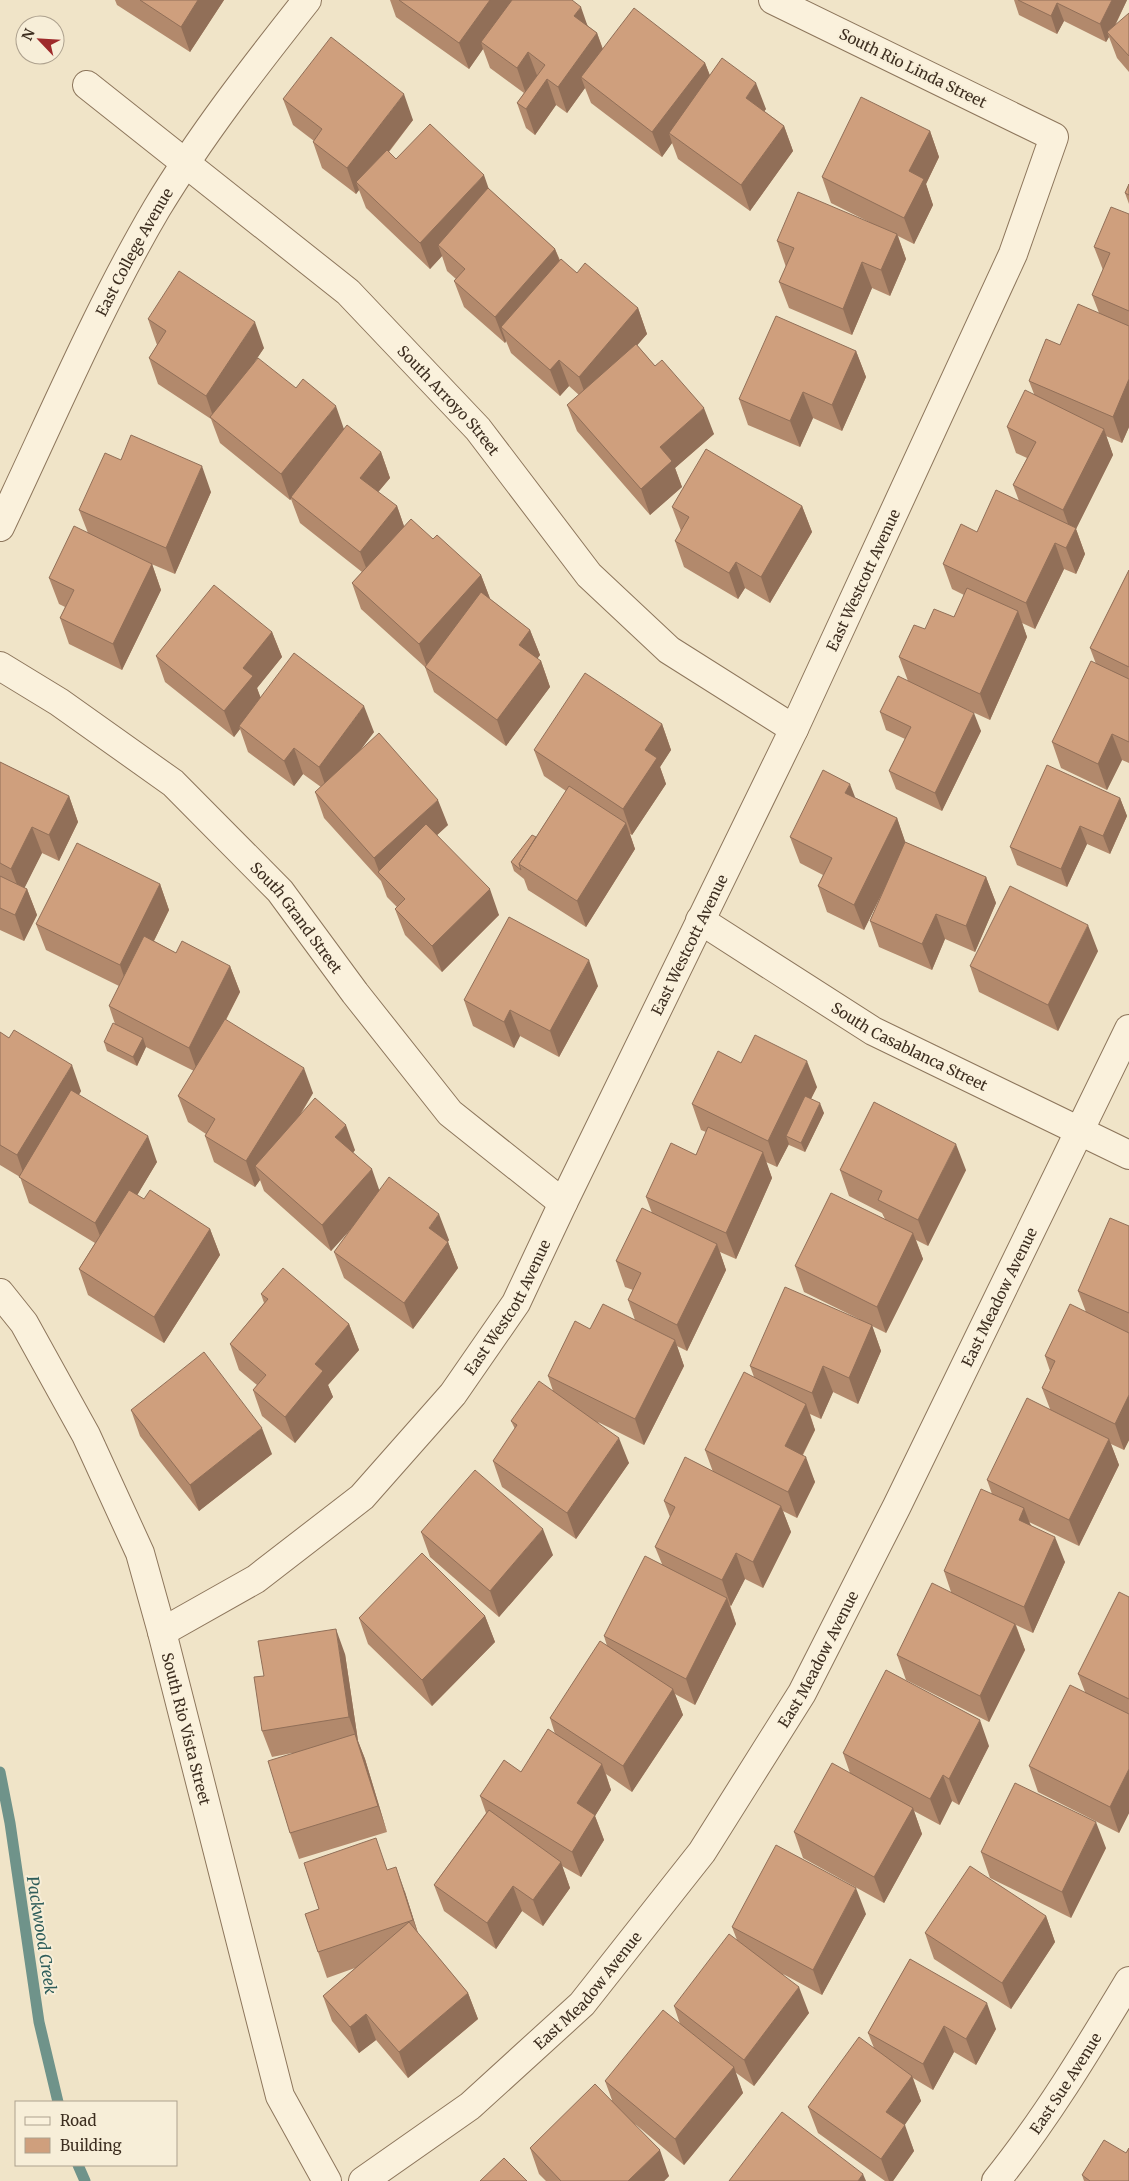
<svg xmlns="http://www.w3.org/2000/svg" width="1129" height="2181" viewBox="0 0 1129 2181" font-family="Merriweather,serif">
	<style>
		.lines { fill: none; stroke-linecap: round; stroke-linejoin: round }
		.stream { stroke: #6f938a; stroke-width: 11 }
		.street-casing { stroke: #8d765c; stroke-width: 30 }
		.street { stroke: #faf1dc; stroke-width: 28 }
		.wall { fill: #b2896c }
		.shaded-wall { fill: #916f58 }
		.building { fill: #cf9f7d; stroke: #916f58 }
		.labels { text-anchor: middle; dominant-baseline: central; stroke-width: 4; stroke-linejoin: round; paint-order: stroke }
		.street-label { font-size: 15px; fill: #3d2e20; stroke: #f7eed8 }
		.water-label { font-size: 16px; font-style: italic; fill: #2f5d5a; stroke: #f7eed8 }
	</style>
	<rect width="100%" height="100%" fill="#f0e4c8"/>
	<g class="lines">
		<path class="stream" d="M0,1772L10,1823L39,2022L58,2102
			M78,2165L85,2181"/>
		<g class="street-casing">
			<g id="street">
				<path id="s1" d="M87,85L348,292L478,429L589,575L669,650L794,729"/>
				<path id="s2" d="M0,527C51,420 97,310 157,208C201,135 254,67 307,0"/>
				<path id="s3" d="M0,666L59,702L173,783L280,891L355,993L450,1113L563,1203"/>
				<path id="s4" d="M700,920L873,1031L1129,1155"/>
				<path id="s5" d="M0,1293L24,1323L86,1435L140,1553L162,1632L280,2096L327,2181"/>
				<path id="s6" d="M162,1632L256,1579L362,1497L453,1394L516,1303L563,1203L794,729L1013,254L1054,137L773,0"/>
				<path id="s7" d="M363,2181L470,2106L582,2004L702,1852L802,1693L897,1506L1129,1029"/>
				<path id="s8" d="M996,2181C1046,2119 1088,2049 1129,1981"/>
			</g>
		</g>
		<use href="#street" class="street"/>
	</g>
	<path class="wall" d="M115,0H224L190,52L117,5Z
		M390,0H572L588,26L597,33L603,49L705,63L710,76L766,109L764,111L784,126L793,151L750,211L678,159L672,143L662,157L591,103L585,88L567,113L556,105L535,135L526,128L517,103L524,93L490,68L483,49L469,69L396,17Z
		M1014,0H1127L1115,26L1129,13V72L1117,58L1109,37L1106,42L1064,21L1057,34L1019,15Z
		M283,99L413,120L389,152L396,159L489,189L555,249L560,260L577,273L638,308L647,334L637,345L714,434L675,468L682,487L650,515L577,431L567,405L579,395L569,386L560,396L511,353L506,341L505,343L464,307L454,281L456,279L447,271L442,256L430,269L366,208L359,190L356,194L322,168L313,142L314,141L293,125Z
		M930,131L939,157L926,184L933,205L914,244L898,236L906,259L890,296L872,288L852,335L789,308L779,282L786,267L777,241L869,222L831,203L822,177Z
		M1129,184V204L1125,193Z
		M1129,214V427L1122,443L1106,436L1113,455L1076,529L1085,554L1076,574L1064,569L1035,629L1022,623L1027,637L990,720L966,709L981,731L942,811L896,789L889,771L905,739L886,730L880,712L908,681L899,657L925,629L954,617L964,595L952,589L943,564L977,532L1019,501L1013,485L1027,458L1016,453L1007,427L1034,394L1029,381L1060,345L1099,313L1092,295L1103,270L1094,247Z
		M148,319L264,348L253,364L344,429L381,452L390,478L378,492L397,506L404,526L433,539L481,575L490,599L530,630L540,655L537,659L541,661L550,687L506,746L434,692L425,667L361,609L352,583L362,572L300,523L291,499L290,500L220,443L211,419L158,384L149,358L157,345Z
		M856,351L866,377L842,431L813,418L800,447L748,425L739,399Z
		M121,460L211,492L175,574L142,560L152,564L161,590L122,670L69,644L60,618L65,607L59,604L49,578L88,533L79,510Z
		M802,506L812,532L770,603L745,588L738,599L684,567L675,541L681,531L672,507Z
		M1129,570V763L1122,760L1107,790L1061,768L1052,742L1096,664L1090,648Z
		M272,632L282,657L257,688L260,697L374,732L359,752L448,825L437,835L499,915L442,972L405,935L395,909L397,907L387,897L381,881L324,818L315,792L321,787L303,774L294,786L248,752L240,729L234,737L165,682L156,656Z
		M662,724L671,750L660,767L666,784L632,835L630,834L635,849L586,927L528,890L524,879L514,871L511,862L536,837L566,791L544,776L534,750Z
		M0,762L69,796L78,822L59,861L42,853L24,888L27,889L37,915L24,941L0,930Z
		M856,798L897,818L905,842L986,877L996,903L975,952L945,939L932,970L879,947L870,921L882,893L864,930L827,912L818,886L823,875L800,863L790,837Z
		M1120,798L1127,816L1110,854L1087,844L1067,887L1017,865L1010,847Z
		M160,884L169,910L154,941L176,953L230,966L240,992L226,1020L313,1093L301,1114L355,1150L353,1153L379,1190L449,1240L448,1242L458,1268L413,1329L344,1278L334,1252L354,1226L331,1251L264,1191L260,1180L255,1187L214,1162L205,1136L206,1134L188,1122L178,1096L194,1071L146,1047L137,1066L107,1051L104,1042L115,1024L109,1006L119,986L46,950L36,924Z
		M1098,951L1058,1031L979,992L970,966Z
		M598,986L559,1057L520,1036L514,1048L473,1026L464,1000Z
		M0,1032L9,1038L81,1091L79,1095L157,1162L137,1195L144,1199L210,1229L220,1255L164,1343L88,1295L79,1269L95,1243L29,1203L20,1177L0,1165Z
		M741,1063L817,1087L811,1099L824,1113L805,1152L789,1145V1144L777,1167L766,1162L772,1178L736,1259L720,1252L726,1270L687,1351L677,1346L684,1366L644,1445L598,1422L629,1463L576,1539L502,1487L493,1461L515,1429L511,1421L553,1391L548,1376L590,1329L635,1320L628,1300L633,1290L625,1287L616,1261L652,1213L646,1197L696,1155L706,1132L701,1130L692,1104Z
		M840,1170H966L928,1246L916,1240L923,1259L886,1333L872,1326L881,1351L858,1404L833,1392L821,1419L810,1414L815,1430L803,1455L815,1482L797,1518L783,1511L791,1532L763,1588L745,1579L731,1606L730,1605L736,1624L695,1705L675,1694L683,1715L632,1792L606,1774L611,1790L595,1816L604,1840L581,1877L562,1866L570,1888L543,1926L522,1911L496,1949L444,1911L434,1885L486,1813L480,1796L521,1772L555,1734L550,1718L607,1646L604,1636L662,1564L655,1547L670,1517L664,1501L713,1472L705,1450L754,1377L750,1366L859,1319L804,1292L795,1266L885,1219L882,1213L849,1196Z
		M1129,1226V1440L1124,1450L1111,1444L1119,1465L1079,1546L1029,1522L1031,1525L1065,1562L1033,1633L1016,1625L1025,1650L989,1722L906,1680L897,1655L951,1592L944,1571L992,1494L987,1480L1050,1409L1042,1388L1050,1371L1045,1356L1086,1312L1078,1291Z
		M261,1294L349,1324L359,1350L328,1385L333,1397L295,1443L262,1416L253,1390L257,1385L239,1370L230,1344L264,1303Z
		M131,1410L272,1454L199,1511L140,1436Z
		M421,1532L553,1555L499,1617L430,1557Z
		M1129,1597V1813L1119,1833L1038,1792L1029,1766L1085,1692L1078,1674Z
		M485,1616L495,1642L432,1706L368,1644L359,1618Z
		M345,1654L358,1741L365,1759L387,1832L299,1859L290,1833L292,1753L272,1757L262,1731L264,1676Z
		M989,1746L959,1805L952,1801L940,1825L914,1811L922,1834L884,1903L803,1858L794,1832L850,1773L843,1753Z
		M1106,1848L1071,1918L990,1878L981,1852Z
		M387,1870L405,1892L418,1933L468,1993L478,2019L408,2078L376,2040L359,2053L332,2021L323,1996L355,1968L327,1978L318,1952L319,1909Z
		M866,1914L822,1995L783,1974L809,2013L754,2086L735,2072L743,2093L684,2165L635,2124L669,2176L664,2181H546L539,2174L530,2148L612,2100L605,2081L680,2024L674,2006L737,1940L732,1927Z
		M1046,1916L1055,1942L1011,2009L934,1959L925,1933Z
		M910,1959L996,2029L976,2065L954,2052L933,2090L913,2078L921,2101L904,2125L914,2151L893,2181H885L818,2133L808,2107L874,2048L868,2033Z
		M1126,2153L1129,2181H1084L1082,2175Z"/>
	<path class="shaded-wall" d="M198,0H224L190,52L181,27Z
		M490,0H518L481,42L483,49L469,69L459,43Z
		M1112,0H1127L1110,35L1107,32L1109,37L1106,42L1100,24Z
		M1057,3L1064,21L1057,34L1051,16Z
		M581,7L590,33L574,16Z
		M597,33L606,59L581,77L585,88L567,113L558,87Z
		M528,52L538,78L526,94L517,68Z
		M705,63L715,88L669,133L672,143L662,157L652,132Z
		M547,79L556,105L535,135L526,109Z
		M756,83L766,109L755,124L746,98Z
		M404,94L413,120L361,187L356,182L359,190L356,194L347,168Z
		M784,126L793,151L750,211L741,185Z
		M930,131L939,157L926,184L933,205L914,244L904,218L909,171Z
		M484,175L493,201L438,245L442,256L430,269L420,243Z
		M897,234L906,259L890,296L881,270Z
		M555,249L565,275L501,327L506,341L505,343L495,317Z
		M862,262L872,288L852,335L843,309Z
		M638,308L647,334L588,402L579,377Z
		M255,322L264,348L215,422L206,396Z
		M856,351L866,377L842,431L832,405Z
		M559,360L569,386L560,396L550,370Z
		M1129,379V427L1122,443L1113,417Z
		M803,392L813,418L800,447L790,421Z
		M336,406L345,432L291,497V499L290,500L281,474Z
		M704,408L714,434L675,468L682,487L650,515L641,489L660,447Z
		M1104,429L1113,455L1076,529L1085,554L1076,574L1066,548L1072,535L1063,510Z
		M381,452L390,478L369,503L360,478Z
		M202,466L211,492L175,574L166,548Z
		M397,506L406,532L370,578L360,552Z
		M802,506L812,532L770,603L761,577Z
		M1055,543L1064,569L1035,629L1026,603Z
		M736,562L745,588L738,599L729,573Z
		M152,564L161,590L122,670L113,644Z
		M481,575L491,601L428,670L419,644Z
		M1018,611L1027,637L990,720L980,694Z
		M530,630L540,655L528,671L519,645Z
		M272,632L282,657L257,688L262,701L239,726L240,729L234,737L224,711L243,668Z
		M541,661L550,687L506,746L497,720Z
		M364,706L374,732L328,793L319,767Z
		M974,713L981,731L942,811L935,793Z
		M662,724L671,750L660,767L666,784L632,835L623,809L645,750Z
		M1112,734L1122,760L1107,790L1098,764Z
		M294,748L303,774L294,786L284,761Z
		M850,784L860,810L845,793Z
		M69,796L78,822L59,861L49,835Z
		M1120,798L1127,816L1110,854L1103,836Z
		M438,800L448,825L387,881L380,874L374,858Z
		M897,818L906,844L864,930L854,905Z
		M626,823L635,849L586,927L577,901Z
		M1080,826L1087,844L1067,887L1061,869Z
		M32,827L42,853L21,895L11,869Z
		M986,877L996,903L975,952L966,926Z
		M160,884L169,910L129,991L120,965Z
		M27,889L37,915L24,941L15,915Z
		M490,889L499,915L442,972L432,946Z
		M936,914L945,939L932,970L922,944Z
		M1088,925L1098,951L1058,1031L1048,1005Z
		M589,960L598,986L559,1057L550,1031Z
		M230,966L240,992L198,1073L189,1048Z
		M510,1010L520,1036L514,1048L504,1022Z
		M143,1038L146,1047L137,1066L133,1057Z
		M807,1061L817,1087L791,1138L786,1136L789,1144L777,1167L768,1141Z
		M72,1065L81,1091L26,1181L17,1155Z
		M304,1068L313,1093L264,1173L255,1166L260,1180L255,1187L246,1161Z
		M820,1103L824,1113L805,1152L801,1143Z
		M346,1125L355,1150L345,1163L335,1137Z
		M148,1136L157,1162L105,1249L95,1223Z
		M956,1144L966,1170L928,1246L918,1220Z
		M763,1152L772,1178L736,1259L726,1233Z
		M372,1169L381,1195L331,1251L322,1225Z
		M439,1214L449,1240L439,1253L429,1228Z
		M210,1229L220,1255L164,1343L154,1317Z
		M913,1233L923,1259L886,1333L877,1307Z
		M448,1242L458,1268L413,1329L404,1303Z
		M717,1244L726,1270L687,1351L677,1325Z
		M349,1324L359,1350L328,1385L333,1397L295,1443L285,1417L315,1364Z
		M872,1325L881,1351L858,1404L849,1378Z
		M675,1340L684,1366L644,1445L635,1419Z
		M823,1366L833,1392L821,1419L812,1393Z
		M1129,1395V1440L1124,1450L1115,1424Z
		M806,1404L815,1430L794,1471L785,1446Z
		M262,1428L272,1454L199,1511L190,1485Z
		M619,1438L629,1463L576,1539L567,1513Z
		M1109,1439L1119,1465L1079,1546L1069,1520Z
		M806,1457L815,1482L797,1518L788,1492Z
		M781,1506L791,1532L763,1588L753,1562Z
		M1024,1508L1034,1534L1019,1520Z
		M543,1529L553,1555L499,1617L490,1591Z
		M1055,1537L1065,1562L1033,1633L1024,1607Z
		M736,1553L745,1579L731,1606L722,1580Z
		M727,1598L736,1624L695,1705L686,1679Z
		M485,1616L495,1642L432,1706L422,1680Z
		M1015,1624L1025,1650L989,1722L980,1696Z
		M336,1629L345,1654L358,1741L365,1759L387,1832L378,1806L357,1740L349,1717Z
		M673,1689L683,1715L632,1792L623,1766Z
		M980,1720L989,1746L959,1805L949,1779Z
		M602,1764L611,1790L595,1816L604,1840L581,1877L572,1852L577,1803Z
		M1129,1769V1813L1119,1833L1110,1807Z
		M943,1775L952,1801L940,1825L930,1799Z
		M913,1808L922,1834L884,1903L874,1877Z
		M1096,1822L1106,1848L1071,1918L1062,1892Z
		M561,1862L570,1888L543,1926L533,1900Z
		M396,1867L405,1892L422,1946L413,1920Z
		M513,1886L522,1911L496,1949L487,1923Z
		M856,1888L866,1914L822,1995L813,1970Z
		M1046,1916L1055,1942L1011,2009L1002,1983Z
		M799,1987L809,2013L754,2086L744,2060Z
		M468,1993L478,2019L408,2078L399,2052Z
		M987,2003L996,2029L976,2065L966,2039Z
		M366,2014L376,2040L359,2053L350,2027Z
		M944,2026L954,2052L933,2090L923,2064Z
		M734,2067L743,2093L684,2165L675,2139Z
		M912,2076L921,2101L896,2138L886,2112Z
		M905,2125L914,2151L893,2181H889L881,2159Z
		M660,2150L669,2176L664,2181H628Z
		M863,2174L866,2181H858Z"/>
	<path class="building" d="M140,0H198L181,27Z
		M399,0H490L459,43Z
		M512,0H572L581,7L574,16L597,33L558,87L547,79L526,109L517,103L545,65L528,52L517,68L481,42Z
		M1018,0H1112L1100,24L1057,3L1051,16Z
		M634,8L705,63L652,132L581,77Z
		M1129,13V56L1107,32Z
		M331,37L404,94L347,168L313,142L322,129L283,99Z
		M722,58L756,83L746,98L784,126L741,185L669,133Z
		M861,97L930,131L909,171L924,179L904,218L822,177Z
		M430,124L484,175L420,243L356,182L387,150L396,159Z
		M1129,184V195L1125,193Z
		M488,188L555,249L495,317L454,281L465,269L438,245Z
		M798,192L897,234L881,270L862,262L843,309L779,282L794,248L777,241Z
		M1111,207L1129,214V311L1092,295L1110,253L1094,247Z
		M561,259L577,273L585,263L638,308L579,377L559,360L550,370L501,327Z
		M179,271L255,322L206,396L149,358L166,331L148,319Z
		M1078,304L1129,326V379L1113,417L1029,381L1046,339L1060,345Z
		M776,316L856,351L832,405L803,392L790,421L739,399Z
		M636,344L655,366L662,360L704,408L660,447L672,461L641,489L567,405Z
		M258,358L296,388L303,379L336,406L281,474L210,417Z
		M1025,390L1104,429L1063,510L1013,485L1036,442L1007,427Z
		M347,425L381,452L360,478L397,506L360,552L291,497Z
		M131,435L202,466L166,548L79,510L105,453L121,460Z
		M706,449L802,506L761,577L736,562L729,573L675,541L689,517L672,507Z
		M996,490L1076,528L1066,548L1055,543L1026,603L943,564L961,524L977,532Z
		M411,519L433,539L437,535L481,575L419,644L352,583Z
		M74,526L152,564L113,644L60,618L74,590L49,578Z
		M1129,570V667L1090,648Z
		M214,585L272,632L243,668L253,676L224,711L156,656Z
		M967,588L1018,611L980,694L899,657L914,625L925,629L934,609L954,617Z
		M481,592L530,630L519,645L541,661L497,720L425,667Z
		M294,653L364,706L319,767L294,748L284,761L239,726Z
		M1091,661L1129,679V742L1112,734L1098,764L1052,742Z
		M585,673L662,724L645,750L657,758L623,809L534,750Z
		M898,676L974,713L935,793L889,771L911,727L880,712Z
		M379,733L438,800L374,858L315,792Z
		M0,762L69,796L49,835L32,827L11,869L0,863Z
		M1047,765L1120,798L1103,836L1080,826L1061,869L1010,847Z
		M823,770L850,784L845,793L897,818L854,905L818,886L832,858L790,837Z
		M569,786L626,823L577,901L519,864Z
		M426,824L490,889L432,946L395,909L405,899L378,872Z
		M532,835L536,837L519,864L521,870L511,862Z
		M905,842L986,877L966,926L936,914L922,944L870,921Z
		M77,843L160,884L120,965L36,924Z
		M0,876L27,889L15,915L0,908Z
		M1010,886L1088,925L1048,1005L970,966Z
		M509,917L589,960L550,1031L510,1010L504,1022L464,1000Z
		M144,936L176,953L182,941L230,966L189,1048L109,1006Z
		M225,1019L304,1068L246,1161L205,1136L215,1119L178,1096Z
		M113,1023L143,1038L133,1057L104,1042Z
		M14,1030L72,1065L17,1155L0,1145V1032L9,1038Z
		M755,1035L807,1061L768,1141L692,1104L718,1051L741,1063Z
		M71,1090L148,1136L95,1223L19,1177Z
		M805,1096L820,1103L801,1143L786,1136Z
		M315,1098L346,1125L335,1137L372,1169L322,1225L255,1166Z
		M874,1102L956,1144L918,1220L878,1200L882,1191L840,1170Z
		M708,1127L763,1152L726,1233L646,1197L671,1143L696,1155Z
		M389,1177L439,1214L429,1228L448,1242L404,1303L334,1252Z
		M129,1190L144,1199L150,1190L210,1229L154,1317L79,1269Z
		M831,1193L913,1233L877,1307L795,1266Z
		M642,1208L717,1244L677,1325L628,1300L641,1273L616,1261Z
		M1110,1218L1129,1226V1313L1078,1291Z
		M283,1268L349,1324L315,1364L323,1371L285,1417L253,1390L266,1375L230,1344L268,1299L261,1294Z
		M785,1287L872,1325L849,1378L823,1366L812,1393L750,1366Z
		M603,1304L675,1340L635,1419L548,1376L575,1321L590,1329Z
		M1070,1304L1129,1333V1395L1115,1424L1042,1388L1055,1361L1045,1356Z
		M204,1352L262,1428L190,1485L131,1410Z
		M744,1372L806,1404L785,1446L806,1457L788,1492L705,1450Z
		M539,1381L619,1438L567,1513L493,1461L517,1425L511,1421Z
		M1027,1398L1109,1439L1069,1520L987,1480Z
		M685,1457L781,1506L753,1562L736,1553L722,1580L655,1547L675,1507L664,1501Z
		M475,1470L543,1529L490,1591L421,1532Z
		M981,1489L1024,1508L1019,1520L1055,1537L1024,1607L944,1571Z
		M422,1553L485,1616L422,1680L359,1618Z
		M645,1556L727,1598L686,1679L604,1636Z
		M932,1583L1015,1624L980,1696L897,1655Z
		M1119,1592L1129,1597V1699L1078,1674Z
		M336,1629L349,1717L262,1731L254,1677L264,1676L258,1641Z
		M600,1641L673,1689L623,1766L550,1718Z
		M886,1670L980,1720L949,1779L943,1775L930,1799L843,1753Z
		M1070,1685L1129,1714V1769L1110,1807L1029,1766Z
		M548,1729L602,1764L577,1803L595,1815L572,1852L480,1796L504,1760L521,1772Z
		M355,1734L378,1806L290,1833L268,1761Z
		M832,1763L913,1808L874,1877L794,1832Z
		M1015,1783L1096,1822L1062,1892L981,1852Z
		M489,1810L561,1862L533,1900L513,1886L487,1923L434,1885Z
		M376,1838L387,1870L396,1867L413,1920L318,1952L305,1914L319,1909L304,1863Z
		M776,1845L856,1888L813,1970L732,1927Z
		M970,1866L1046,1916L1002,1983L925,1933Z
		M409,1922L468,1993L399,2052L366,2014L350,2027L323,1996Z
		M729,1934L799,1987L744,2060L674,2006Z
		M910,1959L987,2003L966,2039L944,2026L923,2064L868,2033Z
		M663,2010L734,2067L675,2139L605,2081Z
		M859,2037L912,2076L886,2112L905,2125L881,2159L808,2107Z
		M595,2084L660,2150L628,2181H561L530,2148Z
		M782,2112L863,2174L858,2181H729Z
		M1104,2140L1126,2153L1129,2148V2181H1090L1082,2175Z
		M504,2158L527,2181H480Z"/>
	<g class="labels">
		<g class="street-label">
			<text transform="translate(913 68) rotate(26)">South Rio Linda Street</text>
			<text stroke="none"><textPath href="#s2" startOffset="306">East College Avenue</textPath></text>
			<text stroke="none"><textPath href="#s1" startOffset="481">South Arroyo Street</textPath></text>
			<text stroke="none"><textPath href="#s6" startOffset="1292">East Westcott Avenue</textPath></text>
			<text stroke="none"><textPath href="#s3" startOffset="392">South Grand Street</textPath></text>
			<text stroke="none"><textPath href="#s6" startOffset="888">East Westcott Avenue</textPath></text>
			<text stroke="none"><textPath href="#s4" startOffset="245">South Casablanca Street</textPath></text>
			<text stroke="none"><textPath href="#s7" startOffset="1106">East Meadow Avenue</textPath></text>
			<text stroke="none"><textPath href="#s6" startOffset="482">East Westcott Avenue</textPath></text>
			<text stroke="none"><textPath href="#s7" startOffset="701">East Meadow Avenue</textPath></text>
			<text stroke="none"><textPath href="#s5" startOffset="478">South Rio Vista Street</textPath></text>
			<text stroke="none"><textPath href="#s7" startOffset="296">East Meadow Avenue</textPath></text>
			<text stroke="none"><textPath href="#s8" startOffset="120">East Sue Avenue</textPath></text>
		</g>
		<g class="water-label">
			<text transform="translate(42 1935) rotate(81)">Packwood Creek</text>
		</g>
	</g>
	<rect x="15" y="2101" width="162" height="65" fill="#f7eed8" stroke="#ada18e"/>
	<rect x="25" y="2117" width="25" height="8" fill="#faf1dc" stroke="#ada18e"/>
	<text x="60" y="2126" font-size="15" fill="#3d2e20">Road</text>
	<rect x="25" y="2138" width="25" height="15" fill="#cf9f7d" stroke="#ada18e"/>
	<text x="60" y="2151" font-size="15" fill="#3d2e20">Building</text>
	<g transform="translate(40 40) rotate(295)"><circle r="24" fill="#f7eed8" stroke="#ada18e"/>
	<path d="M0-4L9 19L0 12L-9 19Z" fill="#9e2a2b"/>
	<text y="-8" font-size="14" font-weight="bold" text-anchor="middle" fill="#3d2e20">N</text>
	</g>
</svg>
